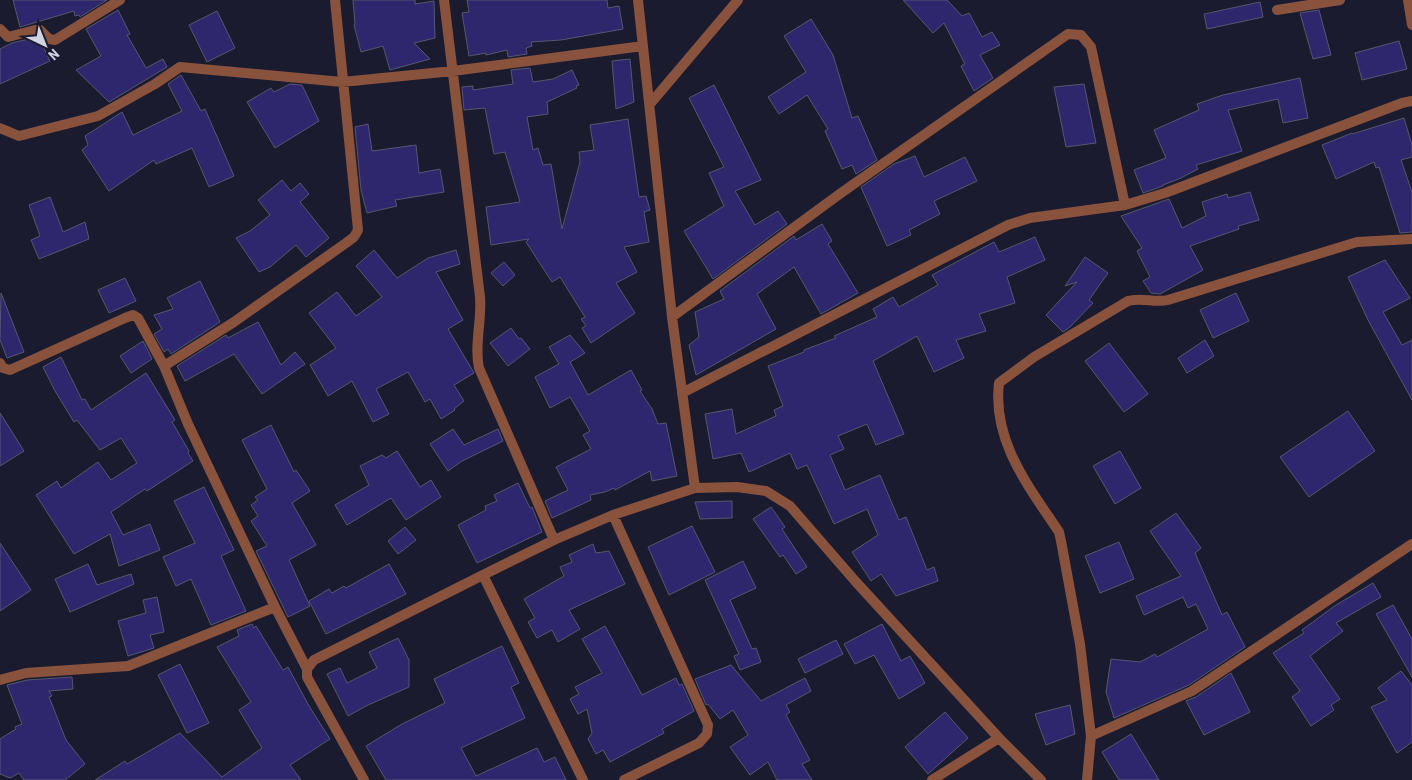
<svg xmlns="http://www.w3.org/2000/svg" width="1412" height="780" viewBox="0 0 1412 780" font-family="'Roboto Condensed',sans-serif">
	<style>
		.building { fill: #2e276d; stroke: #55576e }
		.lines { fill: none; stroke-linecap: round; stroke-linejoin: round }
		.minor { stroke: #88523d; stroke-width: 10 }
	</style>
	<rect width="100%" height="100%" fill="#1a1b2f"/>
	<path class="building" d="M13,0H107L80,17L79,15L75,16L74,11L20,27Z
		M353,0H415V4L434,1L435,38L414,43L430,59L390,70L383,46L361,52L354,25L355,24Z
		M467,0H607L608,8L619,6L623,29L561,40L531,42L532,46L526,48L527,54L508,57L507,50L486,55V53L469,56L462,13L469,12Z
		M903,0H947L962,16L969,13L982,37L992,32L1000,45L980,55L993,78L974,91L961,66L965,64L944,23L933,33Z
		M1260,2L1263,17L1207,29L1204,14Z
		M118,10L130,34L127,35L146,68L163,59L167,67L109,102L76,70L101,56L86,29Z
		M1319,10L1331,55L1313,59L1300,13Z
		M217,11L235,48L207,62L189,25Z
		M811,19L833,55L852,118L858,116L877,160L856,174L852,165L842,169L825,131L828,129L807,95L779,114L768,97L806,72L784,36Z
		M37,37L40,40L50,61L0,84V49L12,43Z
		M1399,41L1407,69L1362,80L1355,53Z
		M630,59L634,102L616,109L612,61Z
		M530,68L533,82L553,79L572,70L579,85L576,86L577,88L547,102L548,114L527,117L533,150L538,148L543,165L551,164L562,229L580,162L579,152L594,150L590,125L628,119L639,197L646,196L650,210L644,212L649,242L624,247L637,272L616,283L635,313L591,343L582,328L586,326L581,319L585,317L560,277L552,282L526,242L529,239L491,245L486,207L520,202L505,152L494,154L485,108L464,110L462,87L473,86V90L513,84L511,70Z
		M181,75L201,111L205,109L234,176L209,187L192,148L156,164L154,160L109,191L82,150L88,145L85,136L122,112L133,135L182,111L168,84Z
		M1300,78L1308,118L1283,123L1278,99L1228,110L1242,151L1196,165L1198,169L1181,178L1163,185V186L1143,193L1134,170L1166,158L1154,130L1199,110L1197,104L1223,95Z
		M290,84L302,85L319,121L275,148L247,102L271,88L274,92Z
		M1084,84L1096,143L1066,147L1054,87Z
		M714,85L761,180L735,191L755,225L778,211L787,224L713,279L684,231L724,206L709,173L724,167L689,98Z
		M1404,118L1412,145V157L1401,160L1412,192V232L1400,233L1379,167L1376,168L1374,162L1336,179L1322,145L1352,133V134Z
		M368,124L372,151L416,145L419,173L440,169L444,192L395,200L397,206L367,213L361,190L355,127Z
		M915,156L924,177L965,157L977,181L934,201L940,214L909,230L911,235L887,246L861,187L894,164Z
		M282,180L291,191L300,183L309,194L300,202L329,238L306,257L296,245L270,267L259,272L236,238L250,231L270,215L258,200Z
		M1250,192L1259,220L1238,226L1239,229L1190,246L1203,270L1160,294L1151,293L1143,281L1150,277L1137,251L1142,248L1121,216L1169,199L1182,228L1206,216L1202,202L1227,194L1228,198Z
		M50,197L63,232L85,222L89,239L39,259L31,240L40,236L29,205Z
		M822,224L832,241L828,244L858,293L821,314L794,267L757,294L776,329L696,375L689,345L699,337L695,312L724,299L720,291L794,236L796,240Z
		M1035,237L1045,260L1007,277L1015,303L979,314L986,331L956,340L964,358L934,372L917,336L873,361L904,434L876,445L867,424L838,436L844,449L830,455L845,490L880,475L899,520L906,517L927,570L934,567L938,581L896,596L881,574L871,581L852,552L878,535L867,509L834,524L807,465L797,469L790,453L749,472L741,453L713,459L705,414L732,409L736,434L776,416L774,410L783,406L768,366L804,352V350L836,338L834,336L877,317L873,309L893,297L899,307L938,285L932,275L994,242L999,252Z
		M374,250L397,278L428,258L456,250L460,264L436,272L463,320L448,329L474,373L454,385L464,401L454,409L455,410L441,419L430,399L425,402L408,372L376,389L389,414L373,422L352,381L328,396L310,365L336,348L309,313L337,292L356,316L382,297L356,266Z
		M1085,257L1108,273L1089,300L1093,303L1070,327L1063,332L1046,315L1077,282L1065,286Z
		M1385,260L1410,298L1383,312L1402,345L1412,340V400L1368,320L1348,277Z
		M504,262L515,275L503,286L491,273Z
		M125,278L136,301L109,313L98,290Z
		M200,281L220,322L171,354L168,349L164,352L154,334L162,329L154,315L173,309L167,298Z
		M1,293L24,352L7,358L0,340Z
		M1236,293L1249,321L1213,338L1200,310Z
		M258,322L281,365L295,352L305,364L262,394L234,354L185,381L177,366L226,335L228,338Z
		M511,328L519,339L521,338L530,349L508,366L490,343Z
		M570,335L585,353L570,362L588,395L631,370L642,390L640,391L652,409L658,424L666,423L677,476L652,481L650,471L615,490L614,488L605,492L590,495L591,500L552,518L545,501L568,490L556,467L591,449L583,435L590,431L570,397L550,408L535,377L559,364L549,347Z
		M1205,340L1214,356L1187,373L1178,358Z
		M143,341L152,359L131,373L120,356Z
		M1109,343L1148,394L1124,412L1085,361Z
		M61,357L82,400L85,399L91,410L146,373L175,420L172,422L189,451L188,453L193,461L147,491L145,489L111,512L123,535L150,524L160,550L119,566L110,534L74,554L36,495L57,481L61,488L98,462L111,480L137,463L121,438L100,450L77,420L74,422L55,391L43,367Z
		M1348,411L1375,451L1309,497L1280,457Z
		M0,413L24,451L0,466Z
		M271,425L294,472L296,470L310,491L292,503L316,545L289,560L310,606L288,617L256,551L267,546L251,521L258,516L251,505L258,500L255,497L267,489L242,440Z
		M453,429L464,445L498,429L503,441L462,461L448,471L430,444Z
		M397,451L420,487L431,480L441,497L406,520L391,498L347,525L335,505L369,485L360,466L382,455L386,458Z
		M1120,451L1141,488L1115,504L1093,466Z
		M518,483L530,508L532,507L542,532L477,563L458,525L486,510L485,506L497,501L494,495Z
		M204,487L234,550L221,556L246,611L211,625L191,579L176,586L163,557L195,543L174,501Z
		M732,501V518L700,519L695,502Z
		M771,507L785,527L782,529L807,567L796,574L783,555L780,557L753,519Z
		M1176,513L1201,548L1195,553L1222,615L1227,612L1245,647L1189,685L1114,718L1106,692L1111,659L1140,662L1155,654L1157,657L1208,629L1196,604L1188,608L1183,597L1144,615L1136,596L1181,576L1150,531Z
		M692,526L715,572L669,595L648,547Z
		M405,527L416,540L398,554L388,541Z
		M1119,542L1134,579L1100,593L1085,556Z
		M0,543L31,590L0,611Z
		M593,544L596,553L609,551L625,584L569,610L580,629L558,642L552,630L537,638L528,622L535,618L524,599L564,576L560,567L572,562L569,555Z
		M743,561L756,588L730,600L752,649L756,648L761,662L740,670L734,656L739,654L705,580Z
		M88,564L97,585L131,574L134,584L70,612L55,579Z
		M389,564L406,594L326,634L309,601L329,589L332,593L344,586L346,588Z
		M1373,583L1381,597L1336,623L1343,631L1310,656L1340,699L1331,705L1334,710L1311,726L1292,697L1300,691L1273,653L1304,633L1302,630L1336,605Z
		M157,597L164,632L150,635L154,648L128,656L118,621L146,613L143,600Z
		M1393,605L1412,639V677L1376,614Z
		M252,624L254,628L256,626L283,670L288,667L309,706L330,739L290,765L301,780H95L125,761L127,764L180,733L222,777L262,748L239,710L251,702L217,647L239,636L237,630Z
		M882,624L901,661L910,656L925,683L899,699L874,655L855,664L844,644Z
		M605,626L642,695L676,678L679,685L682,684L694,711L662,729L664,733L610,762L603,750L596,754L588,739L592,733L587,709L578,714L570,699L579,694L575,687L602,673L582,639Z
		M398,638L409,660V687L368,705L348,716L327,674L340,668L347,683L377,668L369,652Z
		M836,640L843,654L805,673L798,659Z
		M502,646L519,683L511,687L525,718L461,748L476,776L537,748L544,762L555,757L566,780H386L366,746L402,724L445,703L434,679Z
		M180,664L209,723L187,733L158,675Z
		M731,665L761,701L805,678L811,691L786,705L790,712L786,715L810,760L802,764L812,780H777L768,762L750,775L730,747L748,735L733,710L720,719L708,704L706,705L695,679Z
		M1401,671L1412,685V742L1397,753L1371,707L1387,700L1378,688Z
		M1231,673L1250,712L1204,735L1186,701L1196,697Z
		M72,677L73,689L49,691L52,696L49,697L66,740L85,764L65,780H24L19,773L10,778L0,774V739L16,729L15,727L22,724L7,685L27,680Z
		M1070,705L1075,734L1046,745L1035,714Z
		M945,712L968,738L928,774L905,747Z
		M1131,734L1159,780H1119L1102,752Z"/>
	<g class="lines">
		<path class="minor" d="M444,0L480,297C482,321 474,345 479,368L554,540
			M638,0L672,317L695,488
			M1408,0L1412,25
			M1277,10L1340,0
			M0,29L8,37L35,30H40L49,39L55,40L120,0
			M650,104L738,0
			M0,128L19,136L98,116L155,84L180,67L342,82L453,71L643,46
			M672,317L841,193L1068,34L1081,35L1091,47L1125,205
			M0,363L3,368L10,370L125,318L133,315L138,318L164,366L188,424L275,607L307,669
			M164,366L234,322L346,243L354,237L358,230L335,0
			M682,393L1008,225L1030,218L1125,205L1165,193L1402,103L1412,101
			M613,515L708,725L707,734L699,743L624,780
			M483,575L583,780
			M307,669L314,660L483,575L554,540L613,515L695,488L737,487L766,491L790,506L856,582L999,738L1041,780
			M307,669V677L364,780
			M0,680L26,673L128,666L275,607
			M1091,736L1192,691L1412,544
			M932,780L999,738
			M1087,780L1091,736L1080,644L1061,541L1059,532C1029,487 992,441 999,383L1034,357L1128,301C1141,297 1155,303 1168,300L1357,242L1412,239"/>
	</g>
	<g transform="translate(45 45) rotate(137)" stroke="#1a1b2f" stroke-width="4" paint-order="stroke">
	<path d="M0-4L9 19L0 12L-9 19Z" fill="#d2d3e1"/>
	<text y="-8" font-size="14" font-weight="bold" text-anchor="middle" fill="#d2d3e1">N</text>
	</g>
</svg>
